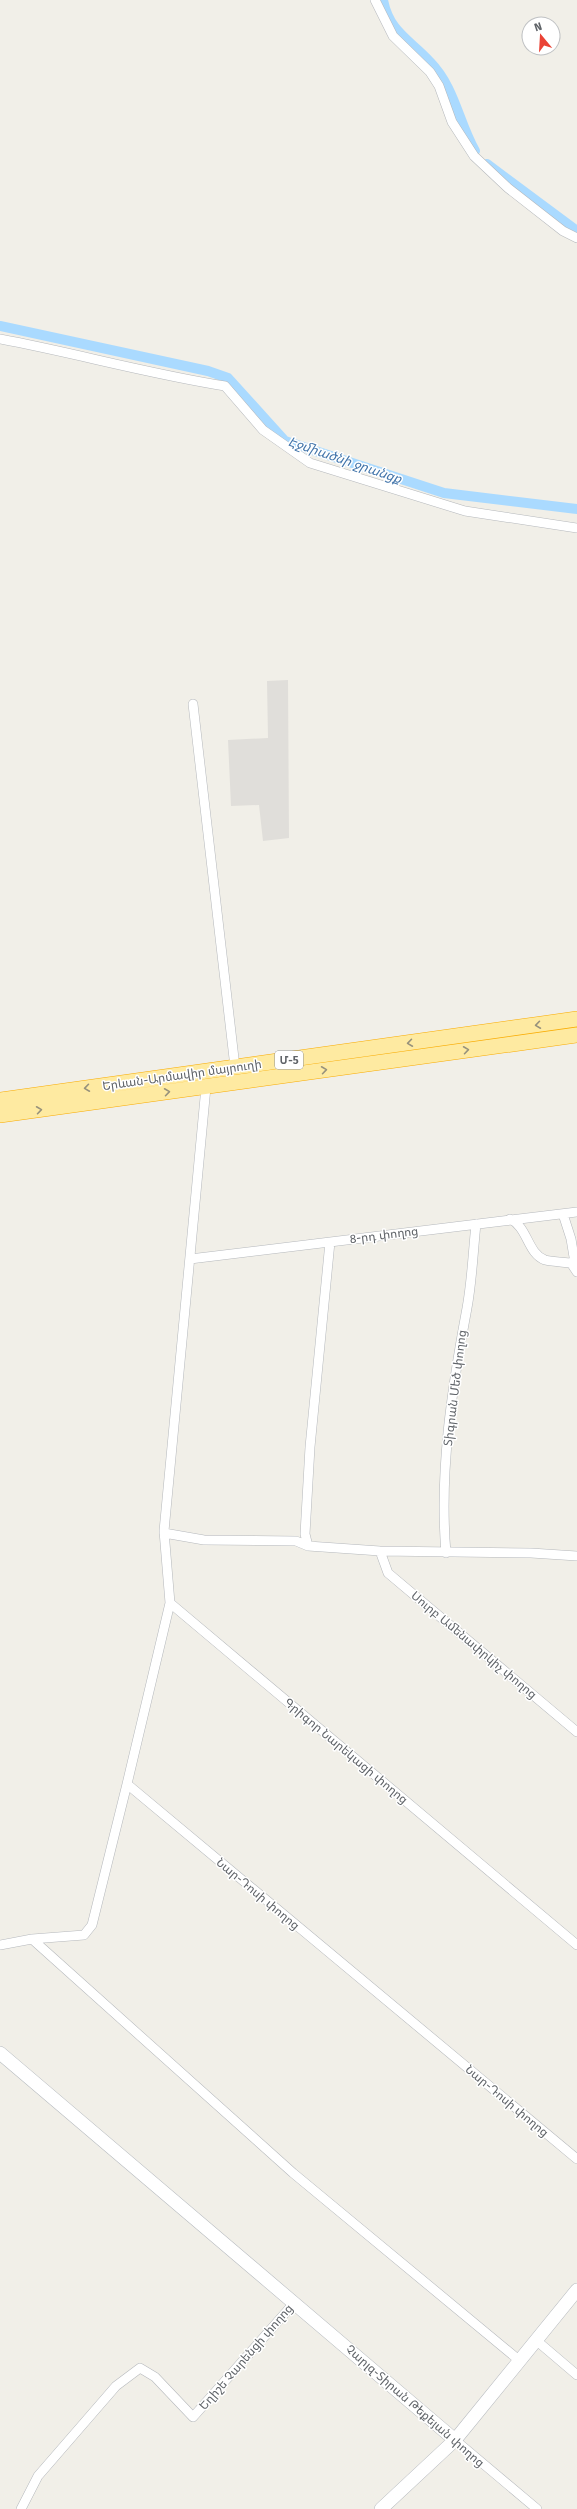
<svg xmlns="http://www.w3.org/2000/svg" width="577" height="2509" viewBox="0 0 577 2509" font-family="'Fira Sans','Noto Sans Armenian',sans-serif">
	<style>
		.industrial { fill: #e0deda }
		.lines { fill: none; stroke-linecap: round; stroke-linejoin: round }
		.canal { stroke: #aadaff; stroke-width: 10 }
		.minor-casing { stroke: #b5b8bc; stroke-width: 10 }
		.secondary-casing { stroke: #b6babf; stroke-width: 14 }
		.trunk-casing { stroke: #f9ab00; stroke-width: 16 }
		.minor { stroke: #fff; stroke-width: 9 }
		.secondary { stroke: #fff; stroke-width: 13 }
		.trunk { stroke: #feeaa1; stroke-width: 15 }
		.oneway { stroke: #97927c }
		.labels { text-anchor: middle; dominant-baseline: central; stroke-width: 3; stroke-linejoin: round; paint-order: stroke }
		.shield { fill: #fff; stroke: #8f9295; stroke-width: 1 }
		.shield-label { font-size: 11px; font-weight: bold; fill: #5f6368 }
		.street-label { font-size: 12px; fill: #5f6368; stroke: #fff }
		.water-label { font-size: 13px; font-style: italic; fill: #4174aa; stroke: #fff }
	</style>
	<rect width="100%" height="100%" fill="#f1efe8"/>
	<path class="industrial" d="M288,680L289,838L263,841L259,805L231,806L228,740L268,738L267,681Z"/>
	<g class="lines">
		<path class="canal" d="M383,0C389,32 410,40 430,62C455,88 458,121 475,151
			M487,164L577,231
			M0,326L208,371L228,378L285,441L444,493L577,509"/>
		<g class="minor-casing">
			<path id="minor" d="M375,0L393,36L430,72L439,86L452,122L474,156L508,188L563,231L577,238
				M0,339C75,353 149,374 225,386L263,430L310,463L465,511L577,528
				M193,704L235,1067
				M206,1087L164,1531L170,1603L577,1945
				M563,1214L571,1239L576,1269
				M510,1219C528,1227 527,1253 545,1260C553,1262 563,1262 571,1263L577,1272
				M190,1259L577,1212
				M164,1533L204,1540L296,1541L308,1546L380,1551L531,1553L577,1556
				M308,1546L305,1534L310,1447L330,1242
				M380,1551L388,1573L577,1732
				M446,1553C439,1472 452,1388 467,1308C472,1281 473,1252 476,1224
				M127,1784L170,1603
				M32,1939L293,2173L520,2361
				M0,1945L32,1939L84,1935L92,1925L127,1784L577,2159
				M537,2341L577,2375
				M455,2440L537,2509
				M21,2509L38,2476L116,2386L140,2368L155,2377L193,2417L295,2302"/>
		</g>
		<g class="secondary-casing">
			<path id="secondary" d="M0,2053L455,2440
				M381,2509L455,2440L577,2290"/>
		</g>
		<g class="trunk-casing">
			<path id="trunk" d="M0,1100L577,1019
				M0,1115L577,1035"/>
		</g>
		<use href="#minor" class="minor"/>
		<use href="#secondary" class="secondary"/>
		<use href="#trunk" class="trunk"/>
	</g>
	<defs><path id="oneway-chevron" d="M-2-3.5L2.5 0L-2 3.5" fill="none" stroke-width="1.6" stroke-linecap="round" stroke-linejoin="round"/></defs>
	<g class="oneway">
		<use href="#oneway-chevron" transform="translate(538 1025) rotate(172)"/>
		<use href="#oneway-chevron" transform="translate(410 1043) rotate(172)"/>
		<use href="#oneway-chevron" transform="translate(466 1050) rotate(-8)"/>
		<use href="#oneway-chevron" transform="translate(324 1070) rotate(-8)"/>
		<use href="#oneway-chevron" transform="translate(87 1088) rotate(172)"/>
		<use href="#oneway-chevron" transform="translate(167 1092) rotate(-8)"/>
		<use href="#oneway-chevron" transform="translate(39 1110) rotate(-8)"/>
	</g>
	<g class="labels">
		<rect class="shield" x="275" y="1051" width="28" height="18" rx="3"/>
		<g class="shield-label">
			<text x="289" y="1060">Մ-5</text>
		</g>
		<g class="street-label">
			<text transform="translate(182 1075) rotate(-8)">Երևան-Արմավիր մայրուղի</text>
			<text transform="translate(384 1235) rotate(-7)">8-րդ փողոց</text>
			<text transform="translate(455 1388) rotate(-83)">Տիգրան Մեծ փողոց</text>
			<text transform="translate(474 1645) rotate(40)">Սուրբ Ամենափրկիչ փողոց</text>
			<text transform="translate(346 1751) rotate(40)">Գրիգոր Նարեկացի փողոց</text>
			<text transform="translate(258 1894) rotate(40)">Նար-Դոսի փողոց</text>
			<text transform="translate(507 2101) rotate(40)">Նար-Դոսի փողոց</text>
			<text transform="translate(246 2357) rotate(-49)">Եղիշե Չարենցի փողոց</text>
			<text transform="translate(415 2406) rotate(41)">Չարլզ-Տիրան Թեքեյան փողոց</text>
		</g>
		<g class="water-label">
			<text transform="translate(345 460) rotate(19)">Էջմիածնի ջրանցք</text>
		</g>
	</g>
	<g transform="translate(541 36) rotate(342)"><circle r="19" fill="#ffffff" stroke="#bfc1c3"/>
	<path d="M0-3L7 15L0 10L-7 15Z" fill="#ea4335"/>
	<text y="-6" font-size="11" font-weight="bold" text-anchor="middle" fill="#5f6368">N</text>
	</g>
</svg>
